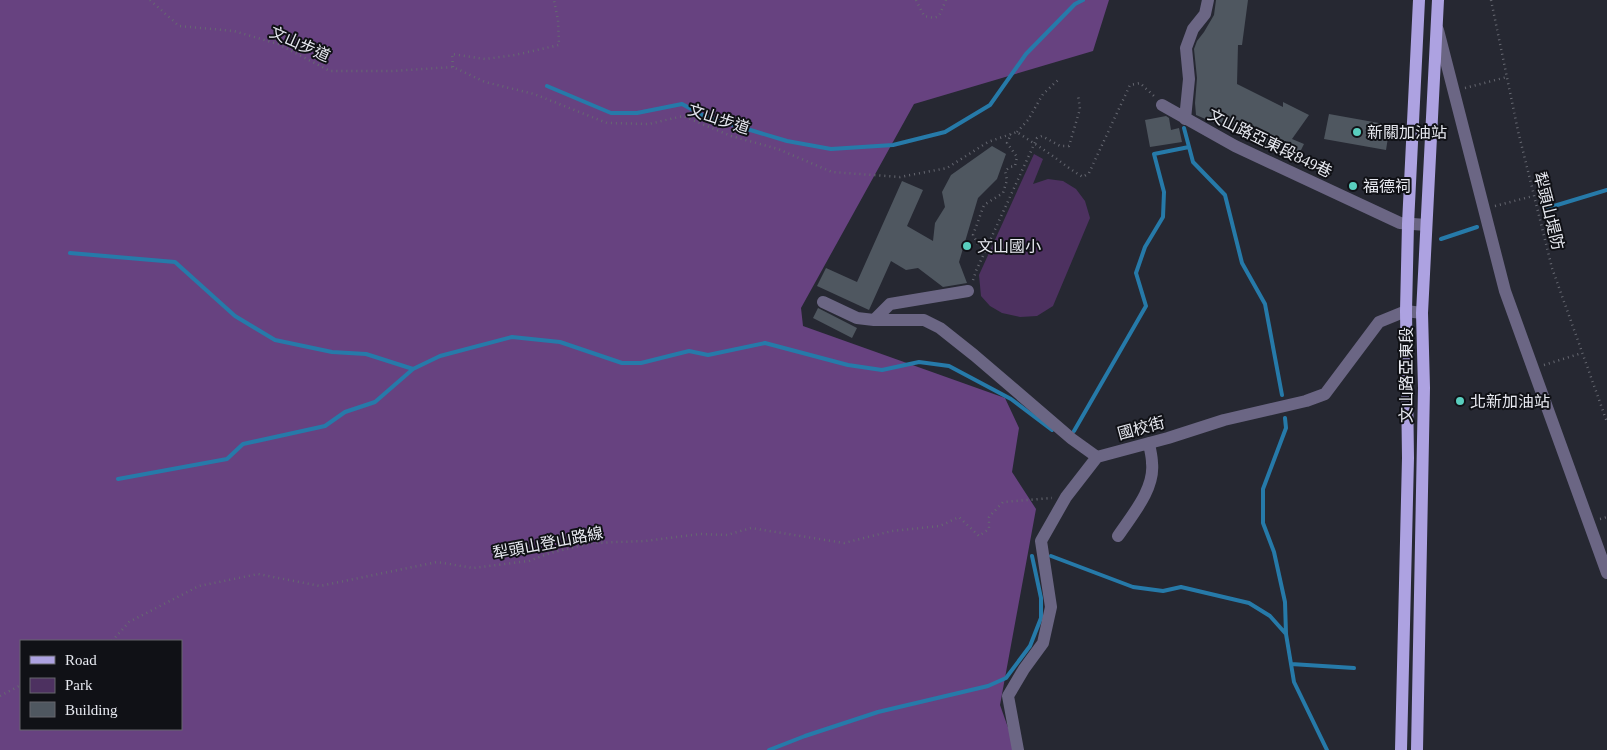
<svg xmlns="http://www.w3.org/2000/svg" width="1607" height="750" viewBox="0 0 1607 750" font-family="'Times New Roman','Noto Sans TC',serif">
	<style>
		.green { fill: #4d3160 }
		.forest { fill: #674280; fill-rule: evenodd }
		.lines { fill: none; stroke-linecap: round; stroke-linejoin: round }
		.stream { stroke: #267aa9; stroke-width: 4 }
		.building { fill: #4f5760 }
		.path { stroke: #666871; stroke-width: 2.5; stroke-dasharray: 1 4; stroke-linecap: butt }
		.minor { stroke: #6b6684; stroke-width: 12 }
		.major { stroke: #ada2e1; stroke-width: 12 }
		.poi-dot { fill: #59cebe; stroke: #101116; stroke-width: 2 }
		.labels { text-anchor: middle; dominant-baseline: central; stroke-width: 4; stroke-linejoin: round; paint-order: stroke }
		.street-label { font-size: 16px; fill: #e7e9f0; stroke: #101116 }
		.poi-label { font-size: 16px; fill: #e7e9f0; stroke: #101116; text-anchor: start }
	</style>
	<rect width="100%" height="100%" fill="#262832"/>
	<path class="green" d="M1034,154L1043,159L1033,184L1048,179L1063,181L1076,189L1085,201L1090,218L1053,306L1037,316L1020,317L1002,313L990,306L981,296L979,275Z"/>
	<path class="forest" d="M0,0H1109L1093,51L914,104L801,308L803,326L1005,398L1019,428L1012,472L1036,509L1000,705L1016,750H0ZM21,641H181V729H21Z"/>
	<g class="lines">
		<path class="stream" d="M547,86L611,113H637L682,104L704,116L787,141L831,149L893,145L945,132L990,105L1026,54L1075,4L1083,0
			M1184,128L1193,162L1225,195L1242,263L1265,304L1282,395
			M1544,209L1607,190
			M1441,239L1477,227
			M70,253L175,262L235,316L275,340L332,352L366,354L413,369
			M1285,418L1286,428L1263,489V523L1274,552L1285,602L1286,634L1294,682L1327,750
			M1074,431L1146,306L1136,273L1145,247L1163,217L1164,192L1154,154L1189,147
			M118,479L227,459L243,444L325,426L345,412L375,402L413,369L440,356L512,337L560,342L622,363H641L689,351L708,355L765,343L848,365L882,370L919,362L949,366L1011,399L1052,430
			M1051,556L1133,587L1163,591L1181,587L1249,603L1270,616L1286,634
			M1291,664L1354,668
			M769,750L805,736L878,712L988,686L1006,678L1030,646L1041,618V598L1032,556"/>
	</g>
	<path class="building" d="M1216,0H1248L1242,45H1238L1237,84L1283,107V102L1309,115L1292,139L1304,144L1297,158L1196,115L1195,103L1197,78L1194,49L1197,41L1204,32L1214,15Z
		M1329,114L1390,125L1386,150L1324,139Z
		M1166,116L1169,118L1171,130L1179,128L1182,142L1150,147L1145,120Z
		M992,146L1006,154L997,179L978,198L959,262L967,283L943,287L918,268L906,270L891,261L869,310L817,286L826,268L857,282L902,181L923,190L907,226L933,241L935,223L945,207L942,192L951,175Z
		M818,308L857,328L852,338L813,318Z"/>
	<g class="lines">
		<path class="path" d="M150,0L179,26L234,31L278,44L330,71H392L453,67L485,82L534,94L607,123L649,124L683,116L731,136L778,149L832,172L900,177L947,168L988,142L1017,132C1027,139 1037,145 1047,152C1059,160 1069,169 1083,177L1089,173L1130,85L1140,83L1154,96
			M916,0L924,16L934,18L939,16L946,0
			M1491,0L1518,131L1552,268L1607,422
			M453,67L452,54L485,59L515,55L559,45L558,20L554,0
			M1465,88L1507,77
			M1017,132L1028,120L1043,94L1058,80
			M1495,206L1533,196
			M986,249L979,246L973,235L984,205L1003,193L1007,180L1005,171L1010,167L1015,166L1017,157L1007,143L1011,134
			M973,280L976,271L1037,138L1042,136L1060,146H1069L1080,109L1078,95
			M1544,365L1582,353
			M1600,519L1607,517
			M112,641L129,622L199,586L258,574L320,586L437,562L473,568L529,561L550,553L592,543L645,541L700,534L727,535L751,528L844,543L892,531L940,526L959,517L979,536L989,529V517L1003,502L1052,498
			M0,696L21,685"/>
		<path class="minor" d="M1438,30L1505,291L1607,573
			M1162,105L1235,146L1400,223L1426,225
			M1185,119L1189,79L1186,48L1193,29L1205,14L1208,0
			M823,302L857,318L874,320L890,304L968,291
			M874,320H924L940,328L974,355L1072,439L1097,457L1168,438L1224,420L1306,401L1325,394L1379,322L1406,311L1422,313
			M1118,536C1132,515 1155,489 1152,463C1152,456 1150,450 1149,443
			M1018,750L1008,696L1024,669L1043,643L1051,607L1041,541L1066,497L1097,457"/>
		<path class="major" d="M1401,750L1408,458L1406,311L1408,224L1419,0
			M1417,750L1424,388L1422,313L1438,0"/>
	</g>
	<g class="poi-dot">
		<circle cx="1357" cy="132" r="5"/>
		<circle cx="1353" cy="186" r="5"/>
		<circle cx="967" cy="246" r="5"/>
		<circle cx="1460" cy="401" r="5"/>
	</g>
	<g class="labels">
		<g class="street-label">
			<text transform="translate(300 44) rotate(24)">文山步道</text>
			<text transform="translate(719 119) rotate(18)">文山步道</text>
			<text transform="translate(1270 143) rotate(26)">文山路亞東段849巷</text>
			<text transform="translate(1549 211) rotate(76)">犁頭山堤防</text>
			<text transform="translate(1406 375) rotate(-90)">文山路亞東段</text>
			<text transform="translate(1141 428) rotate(-15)">國校街</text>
			<text transform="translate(548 543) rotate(-11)">犁頭山登山路線</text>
		</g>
		<g class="poi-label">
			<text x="1367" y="132">新關加油站</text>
			<text x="1363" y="186">福德祠</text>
			<text x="977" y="246">文山國小</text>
			<text x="1470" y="401">北新加油站</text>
		</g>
	</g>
	<rect x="20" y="640" width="162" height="90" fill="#101116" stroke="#66676d"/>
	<rect x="30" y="656" width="25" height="8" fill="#ada2e1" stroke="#66676d"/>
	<text x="65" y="665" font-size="15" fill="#e7e9f0">Road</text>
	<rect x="30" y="678" width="25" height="15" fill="#4d3160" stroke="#66676d"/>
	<text x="65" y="690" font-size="15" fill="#e7e9f0">Park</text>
	<rect x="30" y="702" width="25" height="15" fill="#4f5760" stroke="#66676d"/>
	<text x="65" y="715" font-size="15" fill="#e7e9f0">Building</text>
</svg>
